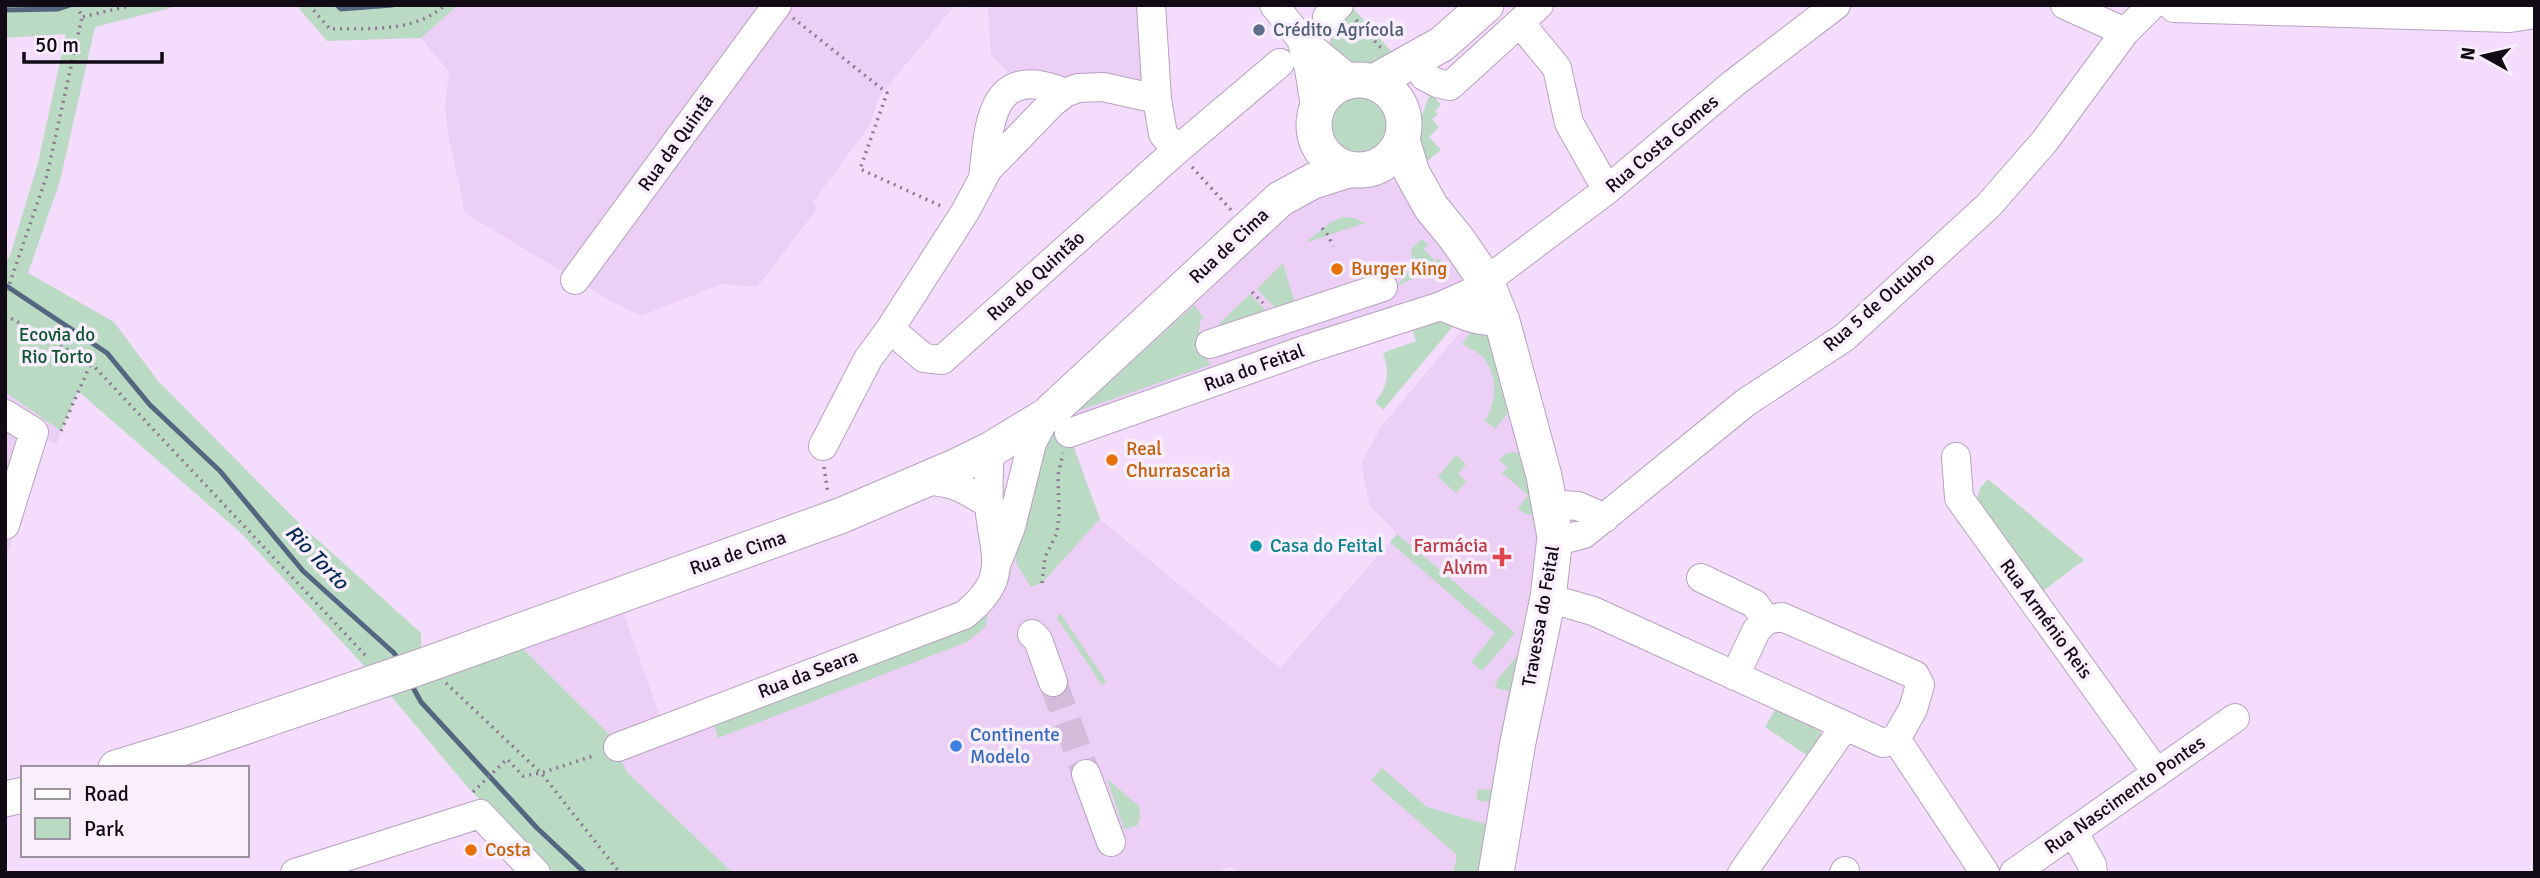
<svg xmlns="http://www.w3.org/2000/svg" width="2540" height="878" viewBox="0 0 2540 878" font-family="Signika,sans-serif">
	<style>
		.built { fill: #ebcff5 }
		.green { fill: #badac4 }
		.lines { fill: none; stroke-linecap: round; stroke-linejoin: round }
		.stream { stroke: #556680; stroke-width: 5 }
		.minor-tunnel { stroke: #d2bcd9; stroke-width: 28; stroke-dasharray: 28 14; stroke-linecap: butt }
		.minor-casing { stroke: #b7a1bf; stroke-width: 30 }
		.major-casing { stroke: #b7a1bf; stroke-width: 37 }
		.path { stroke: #8c7b91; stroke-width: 3.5; stroke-dasharray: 2 5; stroke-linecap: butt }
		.minor { stroke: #fff; stroke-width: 28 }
		.major { stroke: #fff; stroke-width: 35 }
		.service-dot { fill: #5c6f8a; stroke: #f9effc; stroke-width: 2.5 }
		.food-dot { fill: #e8710a; stroke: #f9effc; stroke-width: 2.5 }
		.culture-dot { fill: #0f9aa8; stroke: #f9effc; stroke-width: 2.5 }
		.health-dot { fill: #e0444e; stroke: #f9effc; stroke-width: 2.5 }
		.shop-dot { fill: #3f7fe0; stroke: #f9effc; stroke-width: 2.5 }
		.labels { text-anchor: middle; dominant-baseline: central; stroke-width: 7; stroke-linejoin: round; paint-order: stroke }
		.service-label { font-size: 19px; fill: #4e5e75; stroke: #f9effc; text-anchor: start }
		.street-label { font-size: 19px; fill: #120a14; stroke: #f9effc }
		.food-label { font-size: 19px; fill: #c56008; stroke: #f9effc; text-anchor: start }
		.park-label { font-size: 19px; fill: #0e5532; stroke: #f9effc }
		.culture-label { font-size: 19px; fill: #0d838f; stroke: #f9effc; text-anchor: start }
		.health-label { font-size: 19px; fill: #be3a42; stroke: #f9effc; text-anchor: end }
		.shop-label { font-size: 19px; fill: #366cbe; stroke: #f9effc; text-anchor: start }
		.water-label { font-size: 21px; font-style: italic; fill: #012854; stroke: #f9effc }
	</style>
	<rect width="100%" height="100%" fill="#f4dcfc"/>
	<path class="built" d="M458,5H955L879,97L870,125L813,202L817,209L757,287L722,284L641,316L609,300L465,213L449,138L445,107L449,72L421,38Z
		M970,5H1151L1156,82L1021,85L991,54L988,7L970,8Z
		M1370,171L1397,184L1431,207L1486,281L1069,434L1100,519L1280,668L1397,534L1370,506L1361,464L1381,427L1471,319L1488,322L1555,537L1496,873H1240L1232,867L1207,873H733L627,772L607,732L508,634L617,595L664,728L964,615L1027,456L1280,199L1359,172Z
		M5,392L61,431L57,443L43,439L5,562Z"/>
	<path class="green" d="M5,5H182L95,27L60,181L28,273L114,322L158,381L300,524L421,633V667L508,634L607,732L627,772L733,873H555L471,791L379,682L241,533L78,391L61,431L5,392V258L9,259L38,163L66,34L5,38Z
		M296,5H458L421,38L327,41Z
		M1353,8L1398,59C1370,68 1352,69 1330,45C1332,27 1339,19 1353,8Z
		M1431,93L1441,105L1435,111L1438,114L1432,119L1439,127L1429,137L1441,150L1421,166C1418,136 1417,121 1431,93Z
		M1332 125a27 27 0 1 1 54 0a27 27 0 1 1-54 0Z
		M1342,217L1354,218L1365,223L1305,243L1331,222Z
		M1422,239L1428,245L1424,249L1435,261L1440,259L1446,265L1396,286C1408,274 1414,266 1411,249Z
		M1283,263L1296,307L1280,313L1257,289Z
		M1250,294L1272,317L1219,335L1220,323Z
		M1194,305L1203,317C1193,332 1204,350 1210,365L1078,411Z
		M1441,320L1455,324L1383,410L1375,402C1388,387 1390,372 1383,353L1416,341L1411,325Z
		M1476,325L1490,337L1512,394L1507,414L1495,429L1485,421C1497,402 1498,373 1482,356C1476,351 1469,348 1462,344Z
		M1065,413L1069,434L1100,519L1042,583L1031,587L1016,563L1017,542L1037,461Z
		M1514,452L1523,455L1538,508L1531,515L1524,513L1518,508L1528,495L1502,473L1507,467L1499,460L1506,453Z
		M1456,455L1466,464L1458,474L1466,482L1456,493L1438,477Z
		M1988,479L2084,560L2043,591L1977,499L1980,488Z
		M1397,534L1515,633L1482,671L1471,662L1495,633L1390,542Z
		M988,612L985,627L967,642L718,738L714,722L966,625Z
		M1060,613L1106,681L1102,685L1057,618Z
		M1521,651L1494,803L1477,800V789L1491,790L1509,691L1495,688L1498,679Z
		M1775,710L1820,731L1823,739L1811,758L1765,727Z
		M1382,768L1427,807L1489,825L1478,873H1453L1457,855L1371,780Z
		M1107,779L1139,806L1140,817L1137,826L1124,829Z"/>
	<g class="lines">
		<path class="stream" d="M337,5L341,9L392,5
			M5,10L58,9L70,5
			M5,285L107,353L150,405L220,471L303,571L394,653L399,661
			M410,682L421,702L537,828L585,873"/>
		<path class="minor-tunnel" d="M1053,682L1086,774"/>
		<g class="minor-casing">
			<path id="minor" d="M1151,5L1157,99L1163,134L1177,150L1280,63
				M1274,5L1301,39L1352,81
				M2065,5L2125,32
				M2171,5L2174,8L2510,18L2535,14
				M1327,17L1339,5
				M1520,23L1557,68L1569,123L1607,190
				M1301,39L1309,69L1316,112
				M1424,76L1437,83L1450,86L1539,5
				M1157,99L1103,87L1078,88L1065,93L1052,103L988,169L965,212L890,329L924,358L942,360L1177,150
				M983,178C989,124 990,61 1065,93
				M575,280L777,5
				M1441,306C1462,315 1479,323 1502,321
				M1210,344L1383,287
				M5,414L34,432L5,525
				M1069,433L1307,349L1441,306L1470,293L1607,190L1734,83L1836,5
				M823,446L868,359L890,329
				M1956,457L1959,498L2157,773
				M926,481C953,481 966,490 989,504
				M1549,504L1578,506L1605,518
				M1555,537L1569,538L1584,534L1745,403L1845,337L1989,205L2044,142L2125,32L2152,5
				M999,558L1011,527L1032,443L1046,416
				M1701,578L1755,604L1766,620
				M1548,598L1593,611L1883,743L1896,739
				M1032,634L1038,640L1053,682
				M1735,676L1756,631L1766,620L1782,617L1915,675L1920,685L1913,709L1896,739
				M1896,739L1985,873
				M618,747L964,615C1012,577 993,555 989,504C988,486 989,467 990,450
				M1086,774L1111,842
				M2073,831L2092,865L2093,873
				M295,873L480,814L536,873
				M1742,873L1845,726
				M1844,873L1845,871
				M2014,873L2235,718"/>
		</g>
		<g class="major-casing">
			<path id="major" d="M1314 125a45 45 0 1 1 90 0a45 45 0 1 1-90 0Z
				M1374,82L1442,44L1486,5
				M1402,140L1412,173L1431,207L1457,239L1486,281L1502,321L1544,476L1555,537L1548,598L1518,742L1496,873
				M116,768L191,745L420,667L840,516L957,466L990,450L1046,416L1280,199L1313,181L1348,170
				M5,799L23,795"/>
		</g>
		<path class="path" d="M77,5L82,17L133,5
			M309,5L330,29C370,28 414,33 445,5
			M793,18L887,93L860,169L941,206
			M1356,20L1381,48
			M1192,167L1232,211
			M1322,228L1328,235L1333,246
			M1252,292L1263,303
			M5,297L47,175L82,17
			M5,315L91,363L367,657
			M61,431L91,363
			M824,467L828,494
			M1042,583L1045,557L1057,533L1059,516L1058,475L1063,453
			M446,683L541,773L620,873
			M473,792L507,759L523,776L541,773L596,755"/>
		<use href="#minor" class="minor"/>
		<use href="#major" class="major"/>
	</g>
	<circle class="service-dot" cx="1259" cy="30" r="7"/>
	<g class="food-dot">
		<circle cx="1337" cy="269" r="7"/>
		<circle cx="1112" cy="460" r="7"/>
		<circle cx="471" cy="850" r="7"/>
	</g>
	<circle class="culture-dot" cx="1256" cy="546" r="7"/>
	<path class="health-dot" d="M1498.5 546.5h7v7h7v7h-7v7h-7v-7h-7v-7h7z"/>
	<circle class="shop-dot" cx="956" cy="746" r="7"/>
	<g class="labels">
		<g class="service-label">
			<text x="1273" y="30">Crédito Agrícola</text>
		</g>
		<g class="street-label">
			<text transform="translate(676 143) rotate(-54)">Rua da Quintã</text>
			<text transform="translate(1662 144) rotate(-40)">Rua Costa Gomes</text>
			<text transform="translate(1229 246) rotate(-43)">Rua de Cima</text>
			<text transform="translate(1036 276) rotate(-42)">Rua do Quintão</text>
			<text transform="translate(1879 302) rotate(-41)">Rua 5 de Outubro</text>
			<text transform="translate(1254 368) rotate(-20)">Rua do Feital</text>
			<text transform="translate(738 553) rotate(-19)">Rua de Cima</text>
			<text transform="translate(1541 616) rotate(-80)">Travessa do Feital</text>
			<text transform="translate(2046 619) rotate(54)">Rua Arménio Reis</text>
			<text transform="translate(808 674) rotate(-21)">Rua da Seara</text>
			<text transform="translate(2125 795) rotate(-35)">Rua Nascimento Pontes</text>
		</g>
		<g class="food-label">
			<text x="1351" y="269">Burger King</text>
			<text x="1126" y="449">Real<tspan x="1126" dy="22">Churrascaria</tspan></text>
			<text x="485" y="850">Costa</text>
		</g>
		<g class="park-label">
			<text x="57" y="335">Ecovia do<tspan x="57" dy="22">Rio Torto</tspan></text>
		</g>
		<g class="culture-label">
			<text x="1270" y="546">Casa do Feital</text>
		</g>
		<g class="health-label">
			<text x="1488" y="546">Farmácia<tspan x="1488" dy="22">Alvim</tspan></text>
		</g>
		<g class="shop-label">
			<text x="970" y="735">Continente<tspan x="970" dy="22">Modelo</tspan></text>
		</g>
		<g class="water-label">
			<text transform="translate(317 557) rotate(46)">Rio Torto</text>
		</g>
	</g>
	<rect width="2540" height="878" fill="none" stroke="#120a14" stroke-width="14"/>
	<rect x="21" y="766" width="228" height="91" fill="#f9effc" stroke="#9d939f" stroke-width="2"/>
	<rect x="35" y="789" width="35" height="10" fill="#ffffff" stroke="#9d939f" stroke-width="2"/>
	<text x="84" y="801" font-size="21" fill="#120a14">Road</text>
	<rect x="35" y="818" width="35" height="21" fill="#badac4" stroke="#9d939f" stroke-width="2"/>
	<text x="84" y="836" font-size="21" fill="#120a14">Park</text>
	<g transform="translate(2484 56) rotate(278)" stroke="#f9effc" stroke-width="5" paint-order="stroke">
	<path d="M0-5L12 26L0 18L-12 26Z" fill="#120a14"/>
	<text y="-10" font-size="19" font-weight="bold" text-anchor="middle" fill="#120a14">N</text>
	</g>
	<path d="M24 52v10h138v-10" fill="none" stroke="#120a14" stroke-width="3.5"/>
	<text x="35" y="52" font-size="21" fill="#120a14" stroke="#f9effc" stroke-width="5" paint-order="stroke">50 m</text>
</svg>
